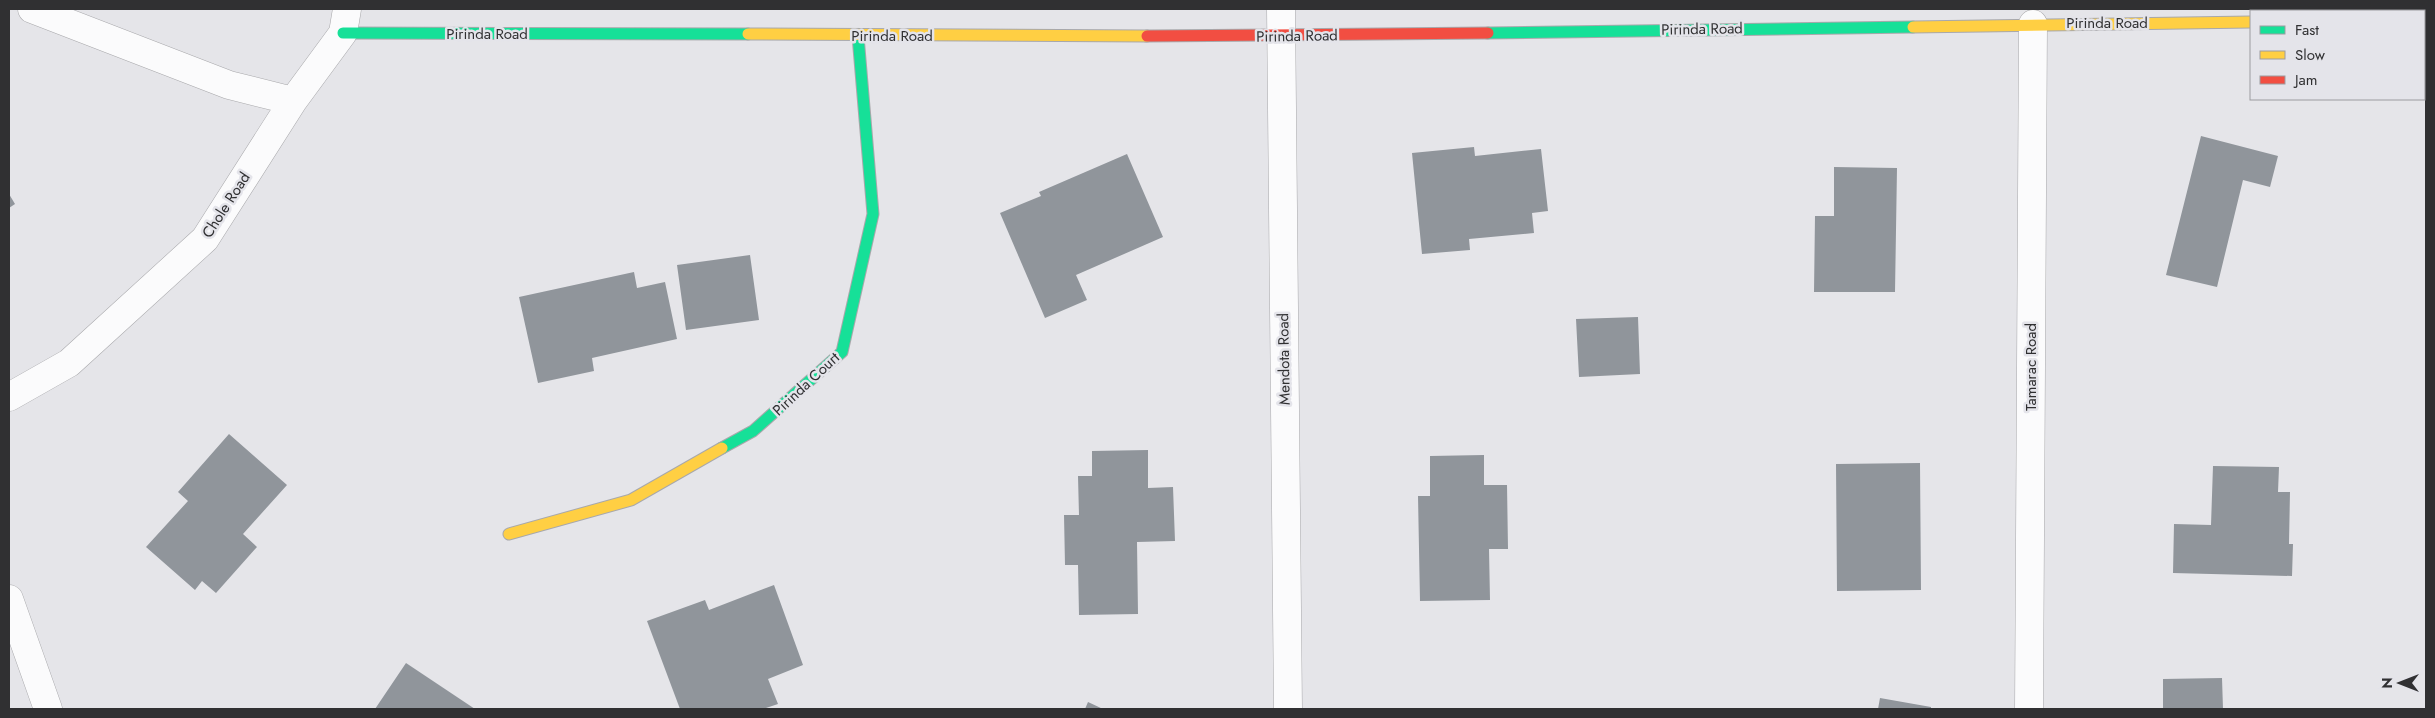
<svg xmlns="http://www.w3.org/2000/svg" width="2435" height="718" viewBox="0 0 2435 718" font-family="Jost,sans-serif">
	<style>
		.building { fill: #90959b }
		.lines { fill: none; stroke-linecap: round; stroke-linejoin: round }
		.street-casing { stroke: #a8a8ab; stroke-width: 29 }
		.fast-casing { stroke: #a8a8ab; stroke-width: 13 }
		.slow-casing { stroke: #a8a8ab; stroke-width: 13 }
		.jam-casing { stroke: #a8a8ab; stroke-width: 13 }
		.street { stroke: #fbfbfc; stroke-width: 28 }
		.fast { stroke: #16e098; stroke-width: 11 }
		.slow { stroke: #ffcf43; stroke-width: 11 }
		.jam { stroke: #f24e42; stroke-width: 11 }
		.labels { text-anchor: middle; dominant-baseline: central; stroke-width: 5; stroke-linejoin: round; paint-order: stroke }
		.street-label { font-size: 15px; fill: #303032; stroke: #e4e4ea }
	</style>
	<rect width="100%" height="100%" fill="#e5e5e9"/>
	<path class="building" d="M2201,136L2278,156L2270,187L2243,180L2217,287L2166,275Z
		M1474,147L1475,156L1541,149L1548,211L1532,213L1534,233L1469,239L1470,250L1422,254L1412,153Z
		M1127,154L1163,237L1076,275L1087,300L1045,318L1000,213L1041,196L1039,192Z
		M1834,167L1897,168L1895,292H1814L1815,216H1834Z
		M9,194L15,204L9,208Z
		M750,255L759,320L686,330L677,265Z
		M634,272L637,288L665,282L677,339L592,358L594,371L538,383L519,297Z
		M1638,317L1640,374L1579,377L1576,319Z
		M229,434L287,485L243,534L257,547L216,593L202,581L195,590L146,547L188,501L178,492Z
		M1148,450V488L1173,487L1175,541L1137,542L1138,614L1079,615L1078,565H1065L1064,515H1079L1078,476H1092V451Z
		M1484,455V485H1507L1508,549H1489L1490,600L1420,601L1418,496H1430V456Z
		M1920,463L1921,590L1837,591L1836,464Z
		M2213,466L2279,467L2278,492H2290L2289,544H2293L2292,576L2173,573L2174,524L2211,525Z
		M774,585L803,665L768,679L778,704L763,709H680L647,621L705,600L709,610Z
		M406,663L475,709H375Z
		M2222,678L2223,709H2163V679Z
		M1880,698L1931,707V709H1878Z
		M1088,702L1103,709H1085Z"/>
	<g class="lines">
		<g class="street-casing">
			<path id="street" d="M32,9L229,85L293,101
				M1281,9L1288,709
				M2424,21H2426
				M9,397L69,363L205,239L293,101L343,33L347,9
				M9,599L48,709
				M2029,709L2033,24"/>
		</g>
		<g class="fast-casing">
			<path id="fast" d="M343,33L748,34
				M1488,33L1913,27
				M722,448L753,431L842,352L873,214L858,36"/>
		</g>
		<g class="slow-casing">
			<path id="slow" d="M1913,27L2251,22
				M748,34L1147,36
				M509,534L631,500L722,448"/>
		</g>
		<g class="jam-casing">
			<path id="jam" d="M1147,36L1488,33"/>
		</g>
		<use href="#street" class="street"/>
		<use href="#fast" class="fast"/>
		<use href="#slow" class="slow"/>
		<use href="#jam" class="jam"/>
	</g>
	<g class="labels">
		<g class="street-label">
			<text x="2107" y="23">Pirinda Road</text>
			<text transform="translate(1702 29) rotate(-1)">Pirinda Road</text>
			<text x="487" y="34">Pirinda Road</text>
			<text x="892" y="36">Pirinda Road</text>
			<text transform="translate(1297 36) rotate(-1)">Pirinda Road</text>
			<text transform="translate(226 205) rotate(-57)">Chole Road</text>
			<text transform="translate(1284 359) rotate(-91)">Mendota Road</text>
			<text transform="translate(2031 367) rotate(-90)">Tamarac Road</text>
			<text transform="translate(806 384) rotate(-43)">Pirinda Court</text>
		</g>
	</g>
	<rect width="2435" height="718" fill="none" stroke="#303032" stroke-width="20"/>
	<rect x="2250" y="10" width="175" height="90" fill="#e4e4ea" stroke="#9c9ca0"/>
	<rect x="2260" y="26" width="25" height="8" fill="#16e098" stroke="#9c9ca0"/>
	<text x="2295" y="35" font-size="15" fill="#303032">Fast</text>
	<rect x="2260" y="51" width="25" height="8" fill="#ffcf43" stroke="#9c9ca0"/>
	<text x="2295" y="60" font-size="15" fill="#303032">Slow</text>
	<rect x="2260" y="76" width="25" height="8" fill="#f24e42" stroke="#9c9ca0"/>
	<text x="2295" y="85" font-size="15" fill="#303032">Jam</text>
	<g transform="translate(2400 683) rotate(270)" stroke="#e4e4ea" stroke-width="4" paint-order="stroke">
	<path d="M0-4L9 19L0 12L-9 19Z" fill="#303032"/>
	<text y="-8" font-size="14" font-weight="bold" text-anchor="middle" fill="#303032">N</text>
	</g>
</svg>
